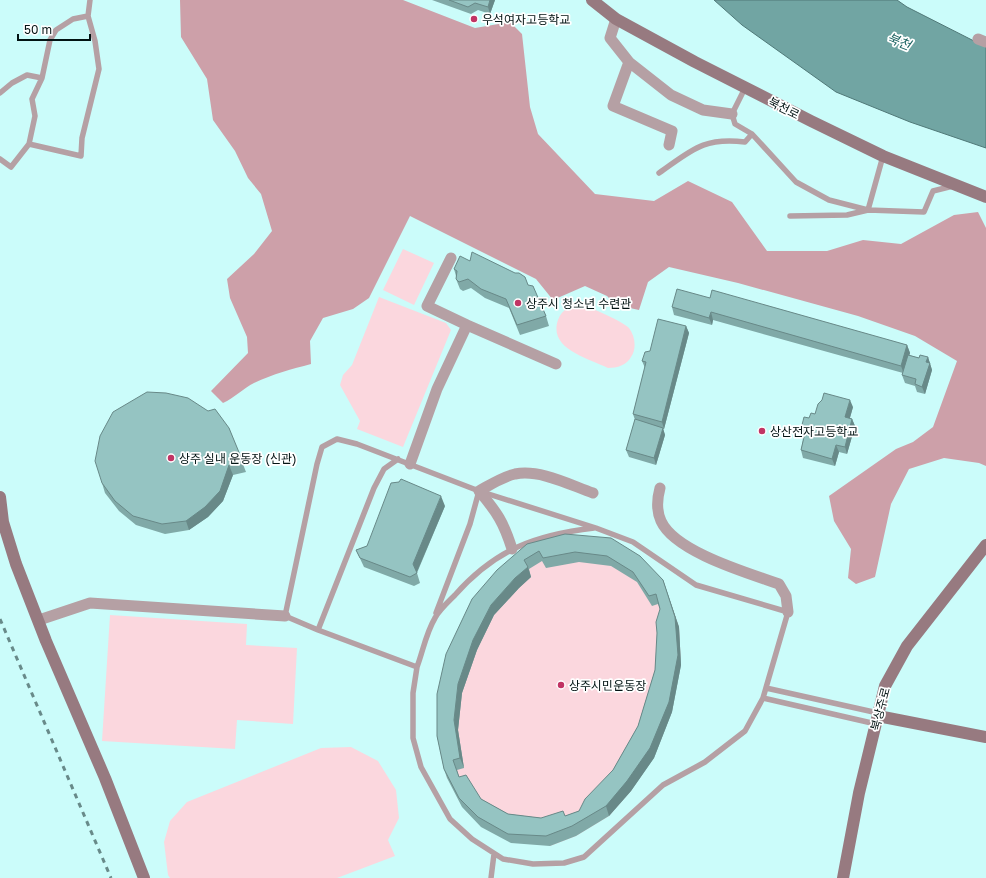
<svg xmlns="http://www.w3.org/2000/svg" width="986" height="878" viewBox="0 0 986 878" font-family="'Golos Text','Noto Sans KR',sans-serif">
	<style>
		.green { fill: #fbd7de }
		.forest { fill: #cda0a9 }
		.water { fill: #71a5a3; stroke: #507978 }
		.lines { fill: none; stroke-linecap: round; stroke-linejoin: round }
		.lane { stroke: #b5a0a4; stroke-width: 5.5 }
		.street { stroke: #b5a0a4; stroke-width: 11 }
		.secondary { stroke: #977a80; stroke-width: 12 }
		.rail { stroke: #688a89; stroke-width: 3; stroke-dasharray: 5 5; stroke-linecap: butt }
		.wall { fill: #80a9a7; fill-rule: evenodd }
		.shaded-wall { fill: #688988 }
		.building { fill: #95c4c2; stroke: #688988; fill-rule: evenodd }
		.poi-dot { fill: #c13464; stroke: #fff; stroke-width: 1.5 }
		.labels { text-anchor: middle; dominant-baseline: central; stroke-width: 3.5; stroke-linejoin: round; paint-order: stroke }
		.poi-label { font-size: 12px; fill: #021313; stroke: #fff; text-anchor: start }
		.street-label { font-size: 12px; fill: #021313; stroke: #fff }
		.water-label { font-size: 13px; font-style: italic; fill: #1c6362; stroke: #fff }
	</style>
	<rect width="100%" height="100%" fill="#cbfcfa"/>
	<path class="green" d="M403,249L434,263L414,305L383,290Z
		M379,297L446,323L451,330L403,447L357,429L360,421L340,385L343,375L352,365Z
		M582,304C591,308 624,322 629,328C635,336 637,348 631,357C627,365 617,368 608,368C588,358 548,349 558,320C562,308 572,306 582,304Z
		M569,544L666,590L679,627L681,665L631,791L609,816L576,836L550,846L447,778L441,746L501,580Z
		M110,615L247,624L246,645L297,648L293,724L237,720L235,749L102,741Z
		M351,747L378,761L396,790L399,818L388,840L395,856L337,878H170L168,875L164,842L170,821L187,802L321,748Z"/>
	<path class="forest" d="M180,0H403L475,28L510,22L522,34L530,107L538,134L595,194L654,201L688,181L732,202L767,251H827L863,240L901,244L954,215L978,212L986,228V466L979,463L944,458L909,469L891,504L875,577L856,584L848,578L851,549L834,521L829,496L896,449L913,442L933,427L957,361L915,336L858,316L738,283L669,267L648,282L639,310L616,305L607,296L585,286L553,300L536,279L410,216L369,298L353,309L323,318L310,341L311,364C292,369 273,374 254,383C244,388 234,398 223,403L211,391L248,353L247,337L230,298L227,279L254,254L272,231L261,194L248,178L235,151L213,120L207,79L181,37Z"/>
	<path class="water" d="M714,0H897L907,7L974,41L986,45V148L910,122L836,92L742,25Z"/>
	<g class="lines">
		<path class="lane" d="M745,88L732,114L735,124L752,134L796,182L829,200L868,210L883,156
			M0,93L12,83L27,75L42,78
			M29,144L81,156L82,138L99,69L95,41L88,16
			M0,159L11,167L29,144L35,116L32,99L42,78L50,40L56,30L73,19L88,16L90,0
			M659,173C692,150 703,137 745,142L752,134
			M790,216L847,215L868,210L924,212L933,191L953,186
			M337,439L357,444L479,491L596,528L633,542L696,585L788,612L763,698L745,731L705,762L663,785L584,857L564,863L533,864L503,859L472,839L450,819L421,767L413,738V693L417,667L318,630L285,616L317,464L322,447Z
			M436,613L470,524L479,491
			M318,630L374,488L384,469L398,459
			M417,667C423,651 426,633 435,618C439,610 448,602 455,595C495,550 534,535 594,528
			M766,688L878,713
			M763,698L876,724
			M491,878L494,854"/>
		<path class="street" d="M616,19L610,38L629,62L671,95L703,110L732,114
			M978,39L986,42
			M629,62L613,106L672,131L669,145
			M451,258L427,306L467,325
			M410,464L437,389L467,325L556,364
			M660,488C657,499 656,510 661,521C675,552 748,573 779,584L786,596L788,612
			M512,549C504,523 497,512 479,491C490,485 502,477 515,474C540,469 570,485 593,493
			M39,620L90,603L285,616"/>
		<path class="secondary" d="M592,0L616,19L695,62L811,121L883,156L986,197
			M0,497L3,522L16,564L46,641L105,778L144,878
			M878,716L986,737
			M843,878L859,793L885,686L907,646L986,545"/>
		<path class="rail" d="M0,619L111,878"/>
	</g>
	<path class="wall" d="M432,0H495L490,14L478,10L471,14Z
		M470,261L528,285L546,316L549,326L520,335L509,308L485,298L471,288L463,291L460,289L456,279V276L454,269Z
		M710,298L907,345L910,353L909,355L919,358L928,357L932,370L925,394L917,392L915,386L905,383L902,375L903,373L713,320L712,325L674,315L672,307Z
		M686,326L689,333L664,429H663L665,435L656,465L629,457L626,450L635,420L633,414L645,368L642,361L650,351Z
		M853,407L850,418L852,419L855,426L847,454L839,452L835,466L803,458L801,450L803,440L802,436L803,434L801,429L815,414Z
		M229,428L246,472L233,475L223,501L208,517L189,530L165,534L136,525L119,511L105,493L102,483Z
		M445,506L417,573L420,583L414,586L364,567L356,550L367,546Z
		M565,534L663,580L679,627L681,665L672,712L654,758L631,791L609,816L576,836L550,846L511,843L481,827L462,807L447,778L444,769L437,736L497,570ZM542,561L546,568L579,562L611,566L637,582L652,606L658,604L660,609L655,670L638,726L613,770L579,811L565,816L541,818L508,814L481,799L459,777L457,770L464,768L458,730L462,693L477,650L494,615L519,588L531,577L529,569Z"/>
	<path class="shaded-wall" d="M490,0H495L490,14L488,7Z
		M711,312L713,320L712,325L709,318Z
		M686,326L689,333L664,429L662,422Z
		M907,345L910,353L904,374L901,366Z
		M928,357L932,370L925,394L922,387L926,362Z
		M850,400L853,407L848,424L845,417Z
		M852,419L855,426L847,454L845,447Z
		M663,428L665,435L656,465L654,458Z
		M836,445L839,452L835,466L832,459Z
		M229,465L233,475L223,501L208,517L189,530L186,521Z
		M441,496L445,506L416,574L413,564Z
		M528,567L531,577L519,588L494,615L477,650L462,693L458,730L464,768L460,758L454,720L458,684L473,640L491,605L515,578Z
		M663,580L679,627L681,665L672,712L654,758L631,791L609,816L606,806L650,748Z"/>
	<path class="building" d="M449,0H490L488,7L475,3L468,7Z
		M472,252L515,273H519L525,277L528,285L533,286L546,316L517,325L506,299L481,289L468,279L459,282L456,279L457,271L454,269L460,256L470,261Z
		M677,289L710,298L712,290L907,345L901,366L711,312L709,318L672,307Z
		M658,319L686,326L662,422L633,414L646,362L642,361L645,352L650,351Z
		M908,355L919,358L920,355L928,357L926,362L930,363L922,387L915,384L916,379L902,375Z
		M147,392L166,393L188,398L208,411L215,409L229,428L243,462L229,465L220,491L205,507L186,521L162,524L133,516L115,501L102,483L95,461L100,436L113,412Z
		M824,393L850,400L845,417L852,419L845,447L836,445L832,459L801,450L804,437L802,436L804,430L801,429L804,417L809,418L811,413L815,414L818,404L822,400Z
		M635,419L663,428L654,458L626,450Z
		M401,479L441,496L413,564L417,573L410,577L360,558L356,550L367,546L391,483L399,482Z
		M565,534L611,538L640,556L663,580L675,617L678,655L669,702L650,748L627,781L606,806L572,826L546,836L508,834L478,817L459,798L444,769L437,736V694L446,654L472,599L497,570L527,544ZM539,551L543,558L575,552L607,556L633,572L649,596L656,594L660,609L656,622L657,633L655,670L638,726L613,770L585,799L579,811L565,816L563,811L541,818L508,814L481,799L466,775L459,777L453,760L460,758L454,720L458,684L473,640L491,605L515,578L528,567L524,560Z"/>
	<g class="poi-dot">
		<circle cx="474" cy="19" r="4"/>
		<circle cx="518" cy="303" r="4"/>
		<circle cx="762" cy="431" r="4"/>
		<circle cx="171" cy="458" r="4"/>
		<circle cx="561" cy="685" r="4"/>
	</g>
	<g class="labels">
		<g class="poi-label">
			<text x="482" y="19">우석여자고등학교</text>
			<text x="526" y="303">상주시 청소년 수련관</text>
			<text x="770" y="431">상산전자고등학교</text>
			<text x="179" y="458">상주 실내 운동장 (신관)</text>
			<text x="569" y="685">상주시민운동장</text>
		</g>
		<g class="street-label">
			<text transform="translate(784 108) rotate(27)">북천로</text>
			<text transform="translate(880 709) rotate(-75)">북상주로</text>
		</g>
		<g class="water-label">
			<text transform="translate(899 41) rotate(22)">북천</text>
		</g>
	</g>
	<path d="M18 34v6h72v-6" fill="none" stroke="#021313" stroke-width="2"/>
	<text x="24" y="34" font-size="12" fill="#021313" stroke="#ffffff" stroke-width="3" paint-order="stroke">50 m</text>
</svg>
